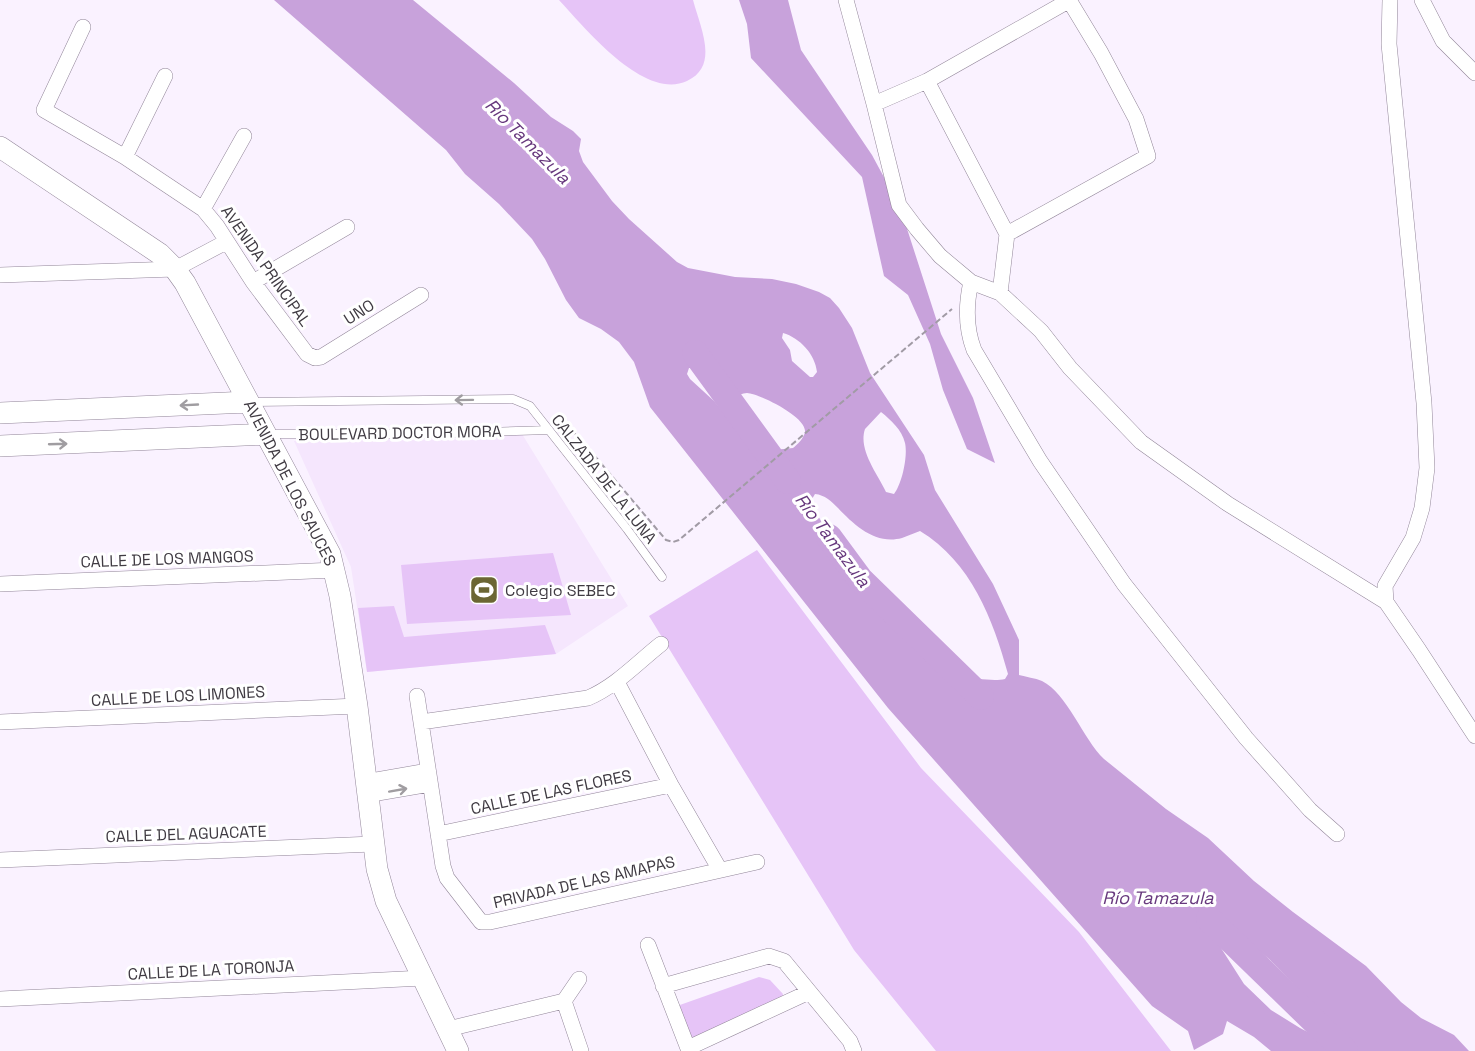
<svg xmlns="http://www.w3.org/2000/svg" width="1475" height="1051" viewBox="0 0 1475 1051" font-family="'Space Grotesk',sans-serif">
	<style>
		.built { fill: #f5e6fd }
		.green { fill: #e6c4f7 }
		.water { fill: #c8a2db; fill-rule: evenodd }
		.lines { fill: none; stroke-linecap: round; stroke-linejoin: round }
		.river { stroke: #c8a2db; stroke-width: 26 }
		.lane-casing { stroke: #928699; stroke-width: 9 }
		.street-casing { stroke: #928699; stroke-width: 16 }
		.secondary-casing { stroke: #928699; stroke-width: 22 }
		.path { stroke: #a19ba5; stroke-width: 2; stroke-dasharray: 6 3; stroke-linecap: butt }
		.lane { stroke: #fff; stroke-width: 8 }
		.street { stroke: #fff; stroke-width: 15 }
		.secondary { stroke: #fff; stroke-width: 21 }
		.oneway { stroke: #a09da1 }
		.labels { text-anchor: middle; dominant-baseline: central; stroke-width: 6; stroke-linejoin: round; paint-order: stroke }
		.street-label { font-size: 16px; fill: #403b43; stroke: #fff }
		.poi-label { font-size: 16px; fill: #403b43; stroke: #fff; text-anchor: start }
		.water-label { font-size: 18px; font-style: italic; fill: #67387d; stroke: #fff }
	</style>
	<rect width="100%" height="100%" fill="#faf2ff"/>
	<path class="built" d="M522,434L628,606L556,654L367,672L351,567L294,441Z"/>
	<path class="green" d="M559,0H693C700,27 720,66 687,81C644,101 585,28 559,0Z
		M757,550L921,768L1079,932L1171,1051H936L854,950L649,616Z
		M553,553L571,615L407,624L401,565Z
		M394,606L404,637L545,625L556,654L367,672L358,608Z
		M759,977L770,980L783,994L781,1001L694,1046L677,1006Z"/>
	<path class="water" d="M274,0H413L514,83L551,117L573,131L581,139L579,151L583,162L612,201L629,219L677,262L688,268L735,277L772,279L796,284L819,292L830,298L839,308L852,328L870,373L924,455L935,490L993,584L1019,640V675C1026,677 1035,678 1042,681C1067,693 1083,739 1104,759L1166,809L1208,838L1254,881L1293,912L1366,966L1401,1002L1421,1018L1454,1035L1469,1051H1271L1254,1037L1227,1021L1223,1034L1194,1050L1188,1031L1152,1006L888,708L650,407L634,362L619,342L601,329L579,318L566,300L545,259L532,239L499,204L465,174L446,150ZM783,333C800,338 815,354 817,372L813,377H810L792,361L790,350L782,338ZM689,368H694L724,385L733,397C739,396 742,393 747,393C760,394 807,417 805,432C804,438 797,445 793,448L756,452L714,401L690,379L687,374ZM881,412C891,420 902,430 905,443C908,456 902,484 894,494L886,492C877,473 858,450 865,429ZM815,494C825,495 831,501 838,508C855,526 876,545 902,538C908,536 914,533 920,531C971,562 993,619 1008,674L1005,679C988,683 945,674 932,663L867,588L858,581L815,511L812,499ZM1238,942C1248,945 1255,948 1263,954C1278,965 1337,1028 1331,1044L1300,1028L1271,1010L1244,984L1221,948V943Z
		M739,0H788L801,50L872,155L900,207L941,334L973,398L995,463L967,449L943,390L930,344L908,295L884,276L862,177L751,58L747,24Z"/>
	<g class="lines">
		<path class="river" d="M695,353L788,481
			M829,537L860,579L981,697
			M1209,919L1345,1051"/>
		<g class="lane-casing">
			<path id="lane" d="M252,402L513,399L530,406L627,529L662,577
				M269,434H418L549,430"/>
		</g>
		<g class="street-casing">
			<path id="street" d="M846,0L874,104L899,205L917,229L940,256L971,282L1000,293L1041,331L1070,368L1141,442L1228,504L1386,602L1419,650L1475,736
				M1422,0L1443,41L1475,73
				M83,27L44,110L125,157L203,209L217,226L253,282L307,354L315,358L321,357L421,295
				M927,81L1007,234L1000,293
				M874,104L927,81L1070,0
				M125,157L165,76
				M203,209L244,136
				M1007,234L1148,156L1136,119L1101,53L1069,0
				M0,275L175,269L226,242
				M253,282L347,227
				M971,282C966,304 966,329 974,350L1040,461L1124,584L1246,738L1310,810L1337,834
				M0,584L335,570
				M1386,602L1385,586L1413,538L1422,508L1427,468L1424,403L1389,44L1390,0
				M617,682L671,785L720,870
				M417,696L443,866L447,878L481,922H490L757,862
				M0,722L357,706
				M421,722L588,698C616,686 637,663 661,644
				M365,782L428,771
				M366,795L430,784
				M438,834L671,785
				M0,860L373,844
				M648,945L689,1051
				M663,986L769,956L784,961L850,1041L854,1051
				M0,999L423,978
				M564,1001L581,1051
				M448,1029L564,1001L579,979
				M688,1048L809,992"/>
		</g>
		<g class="secondary-casing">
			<path id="secondary" d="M0,147L160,254L175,269L185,283L330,554L340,596L357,706L377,869L386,901L458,1051
				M0,413L248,402
				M0,446L265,434"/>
		</g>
		<path class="path" d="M562,429L570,430L577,435L666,540L673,542L679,540L952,309"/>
		<use href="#lane" class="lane"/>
		<use href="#street" class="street"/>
		<use href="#secondary" class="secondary"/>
	</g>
	<defs><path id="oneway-shaft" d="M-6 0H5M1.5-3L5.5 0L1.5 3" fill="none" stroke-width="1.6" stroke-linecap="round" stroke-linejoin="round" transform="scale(1.5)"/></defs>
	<g class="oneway">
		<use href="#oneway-shaft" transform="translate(464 400) rotate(179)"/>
		<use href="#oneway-shaft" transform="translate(189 405) rotate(177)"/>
		<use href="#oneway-shaft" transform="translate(58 444) rotate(-2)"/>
		<use href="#oneway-shaft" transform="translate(398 790) rotate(-10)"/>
	</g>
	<defs>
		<g id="stadium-square" transform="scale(1.5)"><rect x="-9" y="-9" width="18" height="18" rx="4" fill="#6b6633" stroke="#fff"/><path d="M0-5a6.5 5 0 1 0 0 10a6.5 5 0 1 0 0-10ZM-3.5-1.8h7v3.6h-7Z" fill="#fff"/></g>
	</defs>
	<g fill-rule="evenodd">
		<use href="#stadium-square" x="484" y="590"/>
	</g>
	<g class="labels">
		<g class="street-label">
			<text transform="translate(266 266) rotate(55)">AVENIDA PRINCIPAL</text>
			<text transform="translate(359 312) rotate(-32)">UNO</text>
			<text transform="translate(400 433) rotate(-1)">BOULEVARD DOCTOR MORA</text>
			<text transform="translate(604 479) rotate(52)">CALZADA DE LA LUNA</text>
			<text transform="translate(290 483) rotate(63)">AVENIDA DE LOS SAUCES</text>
			<text transform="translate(167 559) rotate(-2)">CALLE DE LOS MANGOS</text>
			<text transform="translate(178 696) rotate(-3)">CALLE DE LOS LIMONES</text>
			<text transform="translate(551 792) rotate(-12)">CALLE DE LAS FLORES</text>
			<text transform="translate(186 834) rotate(-2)">CALLE DEL AGUACATE</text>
			<text transform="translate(584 882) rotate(-13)">PRIVADA DE LAS AMAPAS</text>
			<text transform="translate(211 970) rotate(-3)">CALLE DE LA TORONJA</text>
		</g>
		<g class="poi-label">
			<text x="505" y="590">Colegio SEBEC</text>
		</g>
		<g class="water-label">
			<text transform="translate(528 141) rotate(45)">Río Tamazula</text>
			<text transform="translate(833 540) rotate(53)">Río Tamazula</text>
			<text x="1158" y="897">Río Tamazula</text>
		</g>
	</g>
</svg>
